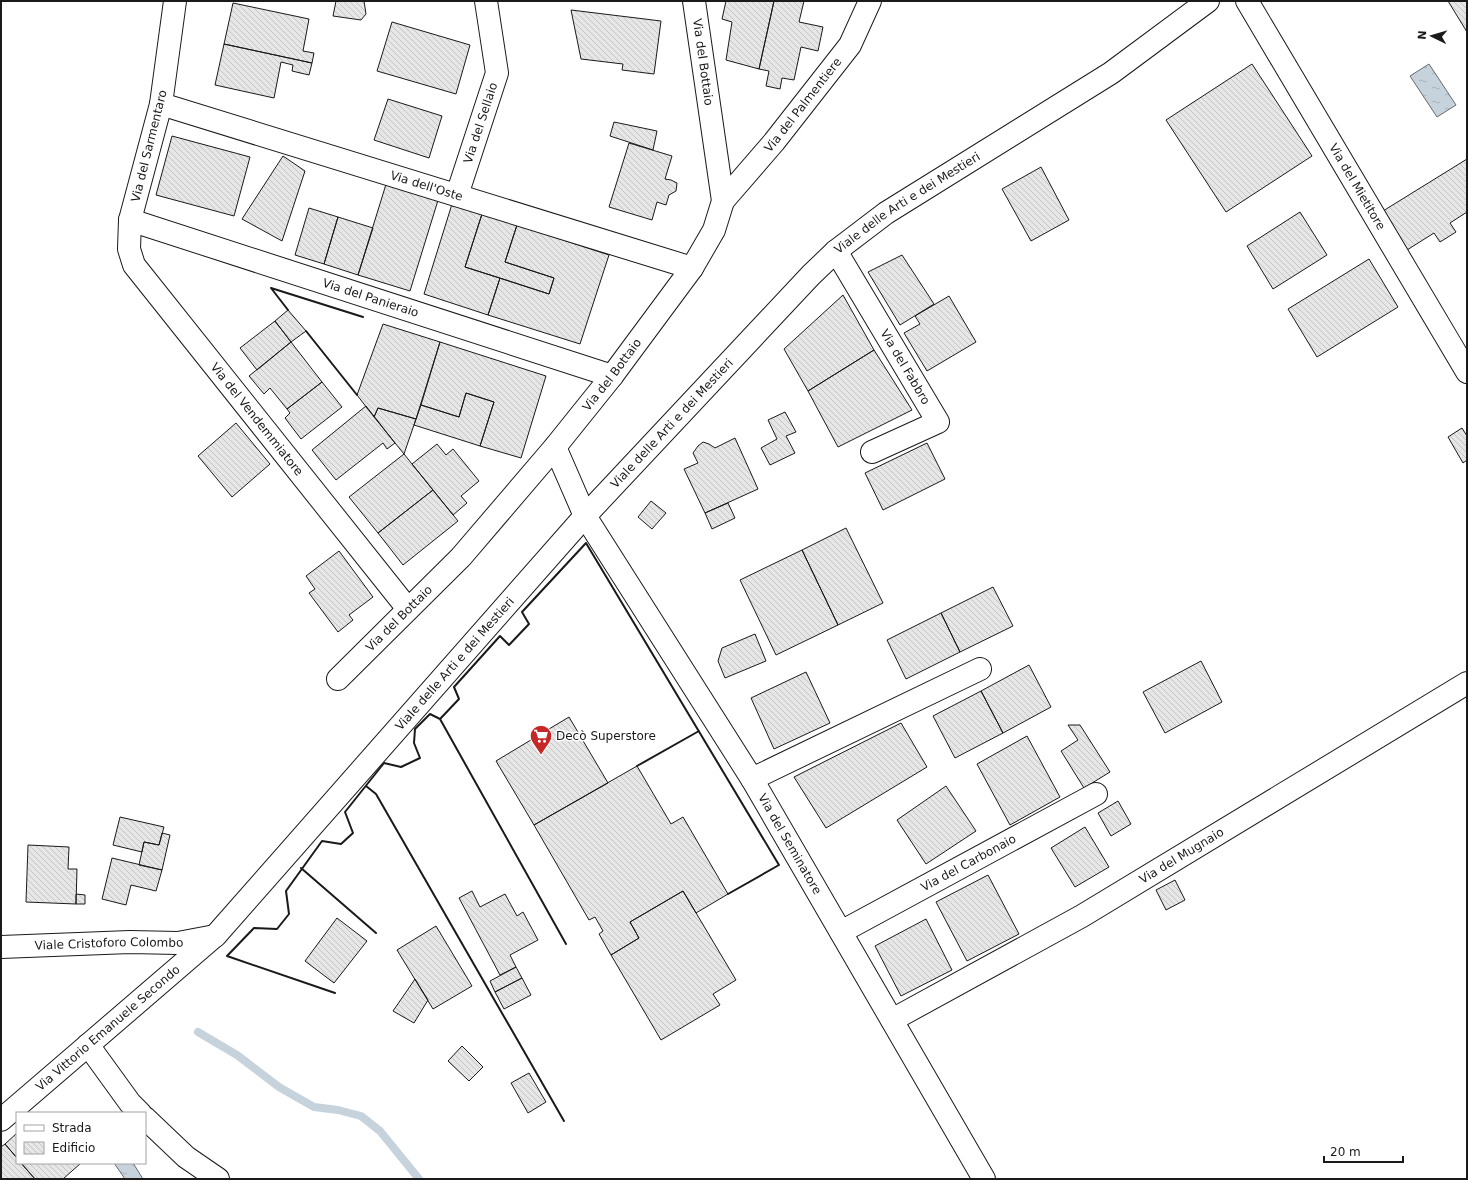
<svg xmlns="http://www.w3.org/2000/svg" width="1468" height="1180" viewBox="0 0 1468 1180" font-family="'DejaVu Sans',sans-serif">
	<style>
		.water { fill: url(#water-ripples); stroke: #6a6a6a }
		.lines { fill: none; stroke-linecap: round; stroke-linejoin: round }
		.stream { stroke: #c6d2dc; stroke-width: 8 }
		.building { fill: url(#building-back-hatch); stroke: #1a1a1a }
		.street-casing { stroke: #1a1a1a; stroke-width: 24 }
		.secondary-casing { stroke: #1a1a1a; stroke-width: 24 }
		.street { stroke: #fff; stroke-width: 22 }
		.secondary { stroke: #fff; stroke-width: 22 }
		.wall { stroke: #1a1a1a; stroke-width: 2 }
		.labels { text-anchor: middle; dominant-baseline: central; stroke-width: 3; stroke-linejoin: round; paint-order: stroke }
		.street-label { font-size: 12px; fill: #1a1a1a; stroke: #fff }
		.poi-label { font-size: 12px; fill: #1a1a1a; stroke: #fff; text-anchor: start }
	</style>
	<defs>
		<pattern id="water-ripples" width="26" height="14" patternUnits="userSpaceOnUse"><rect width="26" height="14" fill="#c6d2dc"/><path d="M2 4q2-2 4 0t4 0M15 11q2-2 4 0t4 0" fill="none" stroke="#aab4bc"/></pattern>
		<pattern id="building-back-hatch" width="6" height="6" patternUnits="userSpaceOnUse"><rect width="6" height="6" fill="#e6e6e6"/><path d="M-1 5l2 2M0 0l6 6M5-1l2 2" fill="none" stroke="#c5c5c5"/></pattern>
	</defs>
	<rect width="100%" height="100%" fill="#fff"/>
	<path class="water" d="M1429,64L1456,105L1437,117L1410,76Z
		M114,1163H133L143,1179H125Z"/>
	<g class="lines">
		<path class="stream" d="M198,1032L237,1055L279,1087L314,1107L338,1110L361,1116L380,1131L419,1179"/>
	</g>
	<path class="building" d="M336,1H364L366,14L361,20L333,16Z
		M726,1H774L759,69L726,60L732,22L722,19Z
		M774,1H804L799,22L823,27L818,51L801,47L794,80L782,78L780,89L766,86L769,71L759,69Z
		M1448,1H1467V32Z
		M233,3L309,19L303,51L314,53L312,63L224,44Z
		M571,10L661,21L654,74L622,70L623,64L581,59Z
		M392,22L470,45L456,94L377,71Z
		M224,44L312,63L309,75L292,71L293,65L281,62L274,98L215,85Z
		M1252,64L1312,156L1226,212L1166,120Z
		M388,99L442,116L429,158L374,140Z
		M614,122L657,131L653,150L610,136Z
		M172,136L250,157L234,216L156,195Z
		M629,143L672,156L665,179L671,180L677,183L676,191L669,195L666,205L657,202L652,220L609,207Z
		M283,156L305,171L282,241L242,219Z
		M1467,159V212L1450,223L1456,232L1440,242L1434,233L1407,250L1383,211Z
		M1041,167L1069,220L1031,241L1002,189Z
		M387,181L439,197L410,291L358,275Z
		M452,204L482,214L465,267L500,278L488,315L424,294Z
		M309,208L338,217L324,264L295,255Z
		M1300,212L1327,255L1273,289L1247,246Z
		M482,214L517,225L505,262L554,278L549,294L465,267Z
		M338,217L373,228L358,275L324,264Z
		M517,225L609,255L580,344L488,315L500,278L549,294L554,278L505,262Z
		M902,255L934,304L900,325L868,272Z
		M1369,259L1398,307L1317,357L1288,309Z
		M843,295L874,350L808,391L784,349Z
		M949,296L976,342L927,371L904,333L920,324L915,316Z
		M288,310L306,331L291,342L275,321Z
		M275,321L291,342L257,370L240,348Z
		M383,324L440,342L416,419L378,408L374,417L357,395Z
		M291,342L322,382L287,409L270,388L264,394L249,376Z
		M440,342L546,376L521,458L480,446L494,402L466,393L459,417L421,405Z
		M874,350L912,410L838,447L808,391Z
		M322,382L342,407L301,439L285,418L290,413L287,409Z
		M466,393L494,402L480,446L414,425L421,405L459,417Z
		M366,406L395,443L387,449L383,443L336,480L312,450Z
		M378,408L416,419L404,454L374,417Z
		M785,412L796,432L786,436L795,453L770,465L761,448L777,439L768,420Z
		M236,423L270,464L232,497L198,456Z
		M1462,428L1467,436V460L1463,463L1448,437Z
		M735,438L758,489L705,513L684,469L698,463L693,453L698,446L703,442L709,444L715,448Z
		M927,443L945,479L883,510L865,473Z
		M437,444L446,455L453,449L479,481L461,496L467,503L453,515L412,464Z
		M404,454L433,490L378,533L349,497Z
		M433,490L458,521L403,565L378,533Z
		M651,501L666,513L652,529L638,517Z
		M728,503L735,518L712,529L705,513Z
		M846,528L883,603L838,625L802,550Z
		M802,550L838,625L776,655L740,580Z
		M339,551L373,597L349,615L353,620L338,632L309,593L315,589L306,576Z
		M993,587L1013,626L960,652L941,613Z
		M941,613L960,652L906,679L887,640Z
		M755,634L766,661L725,678L718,661L722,648Z
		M1201,661L1222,702L1165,733L1143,692Z
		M1029,665L1051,707L1003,733L981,691Z
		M806,672L830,723L774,749L751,698Z
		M981,691L1003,733L955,758L933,716Z
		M569,717L608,783L534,825L496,761Z
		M901,723L927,767L826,828L794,777Z
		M1068,725H1080L1110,772L1084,788L1061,751L1078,740Z
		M1027,736L1060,797L1010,825L977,764Z
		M637,766L671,824L683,817L728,894L696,913L683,891L630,922L639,938L611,955L599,934L603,931L595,917L589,920L534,825Z
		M946,786L976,831L926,864L897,820Z
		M1118,801L1131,824L1111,836L1098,813Z
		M120,817L164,827L159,845L144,842L142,852L113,845Z
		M1085,827L1109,867L1075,887L1051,848Z
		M162,833L170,835L162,870L139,865L144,842L159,845Z
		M28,845L69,847L68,869H77L76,904L26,902Z
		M112,858L162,870L156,891L131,885L126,905L102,899Z
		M988,875L1019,934L967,961L936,902Z
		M1175,880L1185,900L1166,910L1156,890Z
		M472,891L480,907L505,894L517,916L523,912L538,940L510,955L516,967L500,975L459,898Z
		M683,891L736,980L713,994L720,1005L661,1040L611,955L639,938L630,922Z
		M76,894L85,895V904H76Z
		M337,918L367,941L334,983L305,961Z
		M926,919L952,970L901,996L875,946Z
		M436,926L472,986L433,1009L397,950Z
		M516,967L522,978L495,992L490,981Z
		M522,978L531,995L504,1009L495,992Z
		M415,979L428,1000L414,1023L393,1011Z
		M462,1046L483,1067L469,1081L448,1061Z
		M529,1073L546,1102L528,1113L511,1083Z
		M17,1133V1158L5,1144Z
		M5,1144L17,1158V1163H21L35,1179H1V1147Z
		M21,1163H81L63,1179H35Z"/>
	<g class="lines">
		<g class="street-casing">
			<g id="street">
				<path id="s1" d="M175,1L161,104L130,220L129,249L134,265L408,609"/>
				<path id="s2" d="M1247,1L1467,372"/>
				<path id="s3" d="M161,104L692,268"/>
				<path id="s4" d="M457,195L497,73L486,1"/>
				<path id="s5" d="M723,201L774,142L850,45L870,1"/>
				<path id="s6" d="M130,220L612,376"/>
				<path id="s7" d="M836,251L938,422L872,452"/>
				<path id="s8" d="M555,447L585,516L752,779L984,1179"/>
				<path id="s9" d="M338,679L461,557L555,447L612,376L692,268L714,230L723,201L694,1"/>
				<path d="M752,779L980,669"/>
				<path id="s10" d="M841,932L1096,794"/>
				<path id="s11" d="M892,1020L1082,916L1467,683"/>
				<path d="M88,1045L130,1103L140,1113"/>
				<path d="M145,1118L186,1157L218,1179"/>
			</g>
		</g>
		<g class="secondary-casing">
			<g id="secondary">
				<path id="s12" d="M1,947L130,942L178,943L215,936"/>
				<path id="s13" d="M1,1120L216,935L585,516L811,275L836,251L886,213L1111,73L1208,1"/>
			</g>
		</g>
		<use href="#street" class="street"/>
		<use href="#secondary" class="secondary"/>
		<path class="wall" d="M288,310L271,288L363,317
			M306,331L357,395
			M440,719L566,944
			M637,766L699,731
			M366,786L376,794L564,1121
			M301,868L376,933
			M335,993L227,956L254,928L277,929L289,914L286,891L322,841L341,844L353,833L345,812L384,763L401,767L420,758L414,743L415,729L430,714L440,719L459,699L454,687L500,636L509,645L529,624L522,612L586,543L779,865L728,894"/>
	</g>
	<defs>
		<g id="supermarket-pin" transform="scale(1.15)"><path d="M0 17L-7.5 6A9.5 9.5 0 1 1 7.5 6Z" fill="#c62828" stroke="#fff"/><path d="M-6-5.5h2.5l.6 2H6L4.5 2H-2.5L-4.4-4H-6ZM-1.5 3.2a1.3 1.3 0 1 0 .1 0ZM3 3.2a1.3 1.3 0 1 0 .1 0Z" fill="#fff"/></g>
	</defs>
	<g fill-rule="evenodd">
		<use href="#supermarket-pin" x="541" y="736"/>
	</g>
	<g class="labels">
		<g class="street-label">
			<text transform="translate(703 62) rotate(82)">Via del Bottaio</text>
			<text stroke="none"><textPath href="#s5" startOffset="125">Via del Palmentiere</textPath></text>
			<text stroke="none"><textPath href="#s4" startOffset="76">Via del Sellaio</textPath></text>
			<text transform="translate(149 146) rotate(-76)">Via del Sarmentaro</text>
			<text stroke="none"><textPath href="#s3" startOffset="278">Via dell'Oste</textPath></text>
			<text stroke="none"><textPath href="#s2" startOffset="216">Via del Mietitore</textPath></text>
			<text stroke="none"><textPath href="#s13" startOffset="1293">Viale delle Arti e dei Mestieri</textPath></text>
			<text stroke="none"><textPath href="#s6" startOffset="253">Via del Panieraio</textPath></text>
			<text stroke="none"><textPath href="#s7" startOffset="135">Via del Fabbro</textPath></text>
			<text stroke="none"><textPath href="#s9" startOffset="410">Via del Bottaio</textPath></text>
			<text stroke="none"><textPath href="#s1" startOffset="467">Via del Vendemmiatore</textPath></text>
			<text stroke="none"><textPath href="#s13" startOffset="969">Viale delle Arti e dei Mestieri</textPath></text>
			<text stroke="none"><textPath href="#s9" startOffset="86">Via del Bottaio</textPath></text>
			<text stroke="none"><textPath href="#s13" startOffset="645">Viale delle Arti e dei Mestieri</textPath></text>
			<text stroke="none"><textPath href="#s8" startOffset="462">Via del Seminatore</textPath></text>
			<text stroke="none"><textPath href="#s11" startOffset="333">Via del Mugnaio</textPath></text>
			<text stroke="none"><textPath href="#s10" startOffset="145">Via del Carbonaio</textPath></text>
			<text stroke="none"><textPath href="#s12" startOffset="108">Viale Cristoforo Colombo</textPath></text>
			<text stroke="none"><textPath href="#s13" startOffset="141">Via Vittorio Emanuele Secondo</textPath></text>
		</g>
		<g class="poi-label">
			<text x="556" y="736">Decò Superstore</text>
		</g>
	</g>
	<rect width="1468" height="1180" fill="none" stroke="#1a1a1a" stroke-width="4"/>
	<rect x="16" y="1112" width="130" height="52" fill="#ffffff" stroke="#a3a3a3"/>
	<rect x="24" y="1125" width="20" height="6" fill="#ffffff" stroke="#a3a3a3"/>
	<text x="52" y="1132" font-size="12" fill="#1a1a1a">Strada</text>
	<rect x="24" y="1142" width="20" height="12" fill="url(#building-back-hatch)" stroke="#a3a3a3"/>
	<text x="52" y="1152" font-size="12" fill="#1a1a1a">Edificio</text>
	<g transform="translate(1432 36) rotate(275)" stroke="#ffffff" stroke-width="3" paint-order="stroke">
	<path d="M0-3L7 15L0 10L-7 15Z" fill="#1a1a1a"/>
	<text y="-6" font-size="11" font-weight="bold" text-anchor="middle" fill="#1a1a1a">N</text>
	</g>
	<path d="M1324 1156v6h79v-6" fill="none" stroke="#1a1a1a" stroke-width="2"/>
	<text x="1330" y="1156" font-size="12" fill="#1a1a1a" stroke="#ffffff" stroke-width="3" paint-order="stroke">20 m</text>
</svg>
